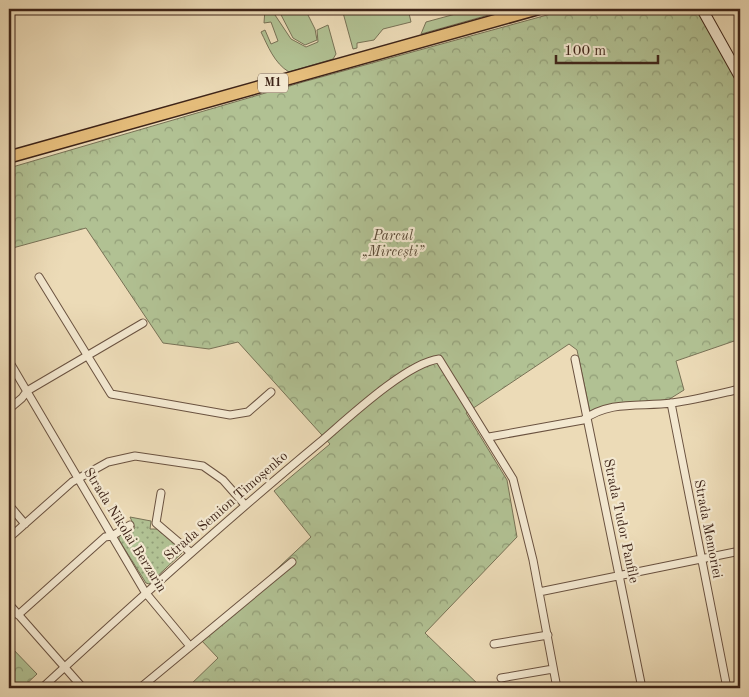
<svg xmlns="http://www.w3.org/2000/svg" width="749" height="697" viewBox="0 0 749 697" font-family="'Old Standard TT',serif">
	<style>
		.green { fill: #b1c193; stroke: #787256 }
		.forest { fill: url(#forest-crowns); stroke: #787256 }
		.park { fill: url(#park-dots); stroke: #787256 }
		.lines { fill: none; stroke-linecap: round; stroke-linejoin: round }
		.minor-casing { stroke: #6a5240; stroke-width: 9 }
		.secondary-casing { stroke: #3e2418; stroke-width: 12 }
		.trunk-casing { stroke: #3e2418; stroke-width: 14 }
		.minor { stroke: #f3e8d0; stroke-width: 7 }
		.secondary { stroke: #f3e8d0; stroke-width: 10 }
		.trunk { stroke: #e6be7c; stroke-width: 11 }
		.labels { text-anchor: middle; dominant-baseline: central; stroke-width: 4.5; stroke-linejoin: round; paint-order: stroke }
		.shield { fill: #f3e8d0; stroke: #745f4f; stroke-width: 1 }
		.shield-label { font-size: 12px; font-weight: bold; fill: #3e2418 }
		.park-label { font-size: 14px; font-style: italic; fill: #5b4b37; stroke: #f3e8d0 }
		.street-label { font-size: 14px; fill: #3e2418; stroke: #f3e8d0 }
	</style>
	<defs>
		<pattern id="forest-crowns" width="20" height="18" patternUnits="userSpaceOnUse" patternTransform="scale(1.25)"><rect width="20" height="18" fill="#b1c193"/><path d="M2 6a3 3 0 1 1 6 0M12 15a3 3 0 1 1 6 0" fill="none" stroke="#919d77"/></pattern>
		<pattern id="park-dots" width="8" height="8" patternUnits="userSpaceOnUse" patternTransform="scale(1.25)"><rect width="8" height="8" fill="#b1c193"/><path d="M2 2h.1M6 6h.1" fill="none" stroke="#919d77" stroke-width="1.8" stroke-linecap="round"/></pattern>
	</defs>
	<rect width="100%" height="100%" fill="#ecdbb7"/>
	<filter id="stains"><feTurbulence type="fractalNoise" baseFrequency=".004" numOctaves="4"/><feColorMatrix values="0 0 0 0 .2 0 0 0 0 .09 0 0 0 0 .02 0 0 0 .5 -.17"/></filter>
	<radialGradient id="worn" r=".72"><stop offset=".6" stop-color="#630" stop-opacity="0"/><stop offset="1" stop-color="#630" stop-opacity=".3"/></radialGradient>
	<path class="green" d="M265,9H271L291,39L306,47L318,42L317,30L328,25L336,54L333,59L289,72C274,63 268,46 261,32L265,30L271,44L278,41L271,22L264,23Z
		M278,9H305L315,29L317,40L305,45L293,38Z
		M342,9H408L411,22L383,29L374,40L357,43V48L353,49Z
		M474,9H510L421,34L426,22Z"/>
	<path class="forest" d="M569,9H698L740,84V339L676,361L684,390L668,400L636,402L590,412L577,350L569,344L466,413L507,480L517,537L425,633L482,688H187L218,658L201,640L311,537L274,491L330,444L238,342L209,349L163,343L86,228L9,249V168L303,82Z
		M9,645L37,674L22,688H9Z"/>
	<path class="park" d="M130,517L151,521L150,529H157L161,533H166L181,547L182,553L149,584L146,583L119,540V536L135,528Z"/>
	<g class="lines">
		<g class="minor-casing">
			<path id="minor" d="M39,277L111,394L230,415L248,412L271,392
				M575,359L642,688
				M9,361L145,592L189,645
				M671,403L727,688
				M9,409L22,398L27,391L143,323
				M489,437L583,420C610,400 641,407 672,403C695,400 718,394 740,389
				M161,493L156,523L190,552
				M9,505L25,524
				M9,538L72,482L108,462L135,456L203,466L223,480L245,505
				M539,592L740,551
				M9,604L83,688
				M18,615L105,537L112,536L130,525
				M494,644L548,635
				M501,678L553,669
				M42,688C133,604 224,522 319,443C346,420 406,363 439,359L513,479L533,560L557,688
				M140,688L292,562"/>
		</g>
		<g class="secondary-casing">
			<path id="secondary" d="M702,9L740,77"/>
		</g>
		<g class="trunk-casing">
			<path id="trunk" d="M9,157L537,9"/>
		</g>
		<use href="#minor" class="minor"/>
		<use href="#secondary" class="secondary"/>
		<use href="#trunk" class="trunk"/>
	</g>
	<g class="labels">
		<rect class="shield" x="258" y="73.5" width="30" height="19" rx="4"/>
		<g class="shield-label">
			<text x="273" y="83">M1</text>
		</g>
		<g class="park-label">
			<text x="393" y="236">Parcul<tspan x="393" dy="16">„Mircești”</tspan></text>
		</g>
		<g class="street-label">
			<text transform="translate(226 506) rotate(-41)">Strada Semion Timoșenko</text>
			<text transform="translate(621 521) rotate(78)">Strada Tudor Panfile</text>
			<text transform="translate(708 529) rotate(79)">Strada Memoriei</text>
			<text transform="translate(125 530) rotate(58)">Strada Nikolai Berzarin</text>
		</g>
	</g>
	<rect width="749" height="697" fill="none" stroke="#ecdbb7" stroke-width="30"/>
	<rect x="10" y="10" width="729" height="677" fill="none" stroke="#3e2418" stroke-width="2.5"/>
	<rect x="15" y="15" width="719" height="667" fill="none" stroke="#3e2418"/>
	<path d="M556 55v8h102v-8" fill="none" stroke="#3e2418" stroke-width="2.5"/>
	<text x="564" y="55" font-size="15" fill="#3e2418" stroke="#f3e8d0" stroke-width="4" paint-order="stroke">100 m</text>
	<rect width="100%" height="100%" filter="url(#stains)"/>
	<rect width="100%" height="100%" fill="url(#worn)"/>
</svg>
